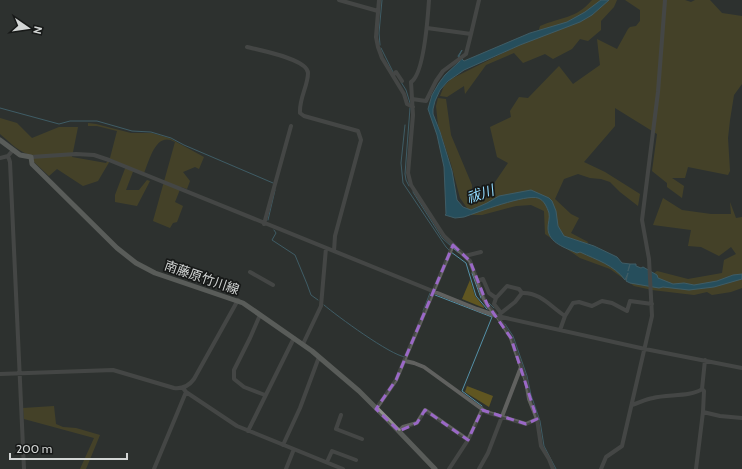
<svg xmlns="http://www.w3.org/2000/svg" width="742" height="469" viewBox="0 0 742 469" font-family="Cabin,'Noto Sans JP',sans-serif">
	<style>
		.green { fill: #605621 }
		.water { fill: #1e7293; stroke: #5490a7 }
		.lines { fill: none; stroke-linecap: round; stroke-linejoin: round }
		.stream { stroke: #5490a7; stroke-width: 1 }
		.minor { stroke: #60615f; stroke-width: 4 }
		.major { stroke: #8e908c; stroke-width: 5 }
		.marked { fill: none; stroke: #9a68c7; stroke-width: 3; stroke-dasharray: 8 5; stroke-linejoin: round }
		.labels { text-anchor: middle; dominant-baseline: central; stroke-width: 3.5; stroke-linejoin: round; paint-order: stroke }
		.street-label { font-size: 13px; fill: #d3d6d5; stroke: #171918 }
		.water-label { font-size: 14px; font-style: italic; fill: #93dcff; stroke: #171918 }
	</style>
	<rect width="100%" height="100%" fill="#2d322f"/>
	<path class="green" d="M592,0H617L614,7L601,21V30L588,41L580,39L572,49L553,59L545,54L523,63L514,53L486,65L465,94L464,86L447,97L440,96L444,86L451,79L537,36L540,26C561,17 576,19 592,0Z
		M625,0H685L691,2L695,0H710L722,13L742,16V84L734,95L730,120L728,138L730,171L728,175L688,167L685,178H672L684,186L682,198L667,187V183L652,171L657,134L615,108V126L584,162L605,172L640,194L638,206L620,192L610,182L601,179L590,178L578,174L564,179L555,199L571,214L579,218L571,233L588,242L583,253L623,270L634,281H643L657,271L688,279L722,273L724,260L736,254L731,247L719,256L701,247L688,246L691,230L653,225L663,198L682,210L711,214H731L730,202L736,218L742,217V288L731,292L712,295L707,292L694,295L652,290L634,286L610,269L580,258L545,234L544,211L531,205L516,206L482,215H472L460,198L451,164L438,125L436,106L438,98L446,99L451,135L472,185V195L479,198L493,190L495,182L508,163L497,157L490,127L511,117L510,111L519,97L528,98L559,66L573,84L600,65L597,39L617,49L628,29L630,27L636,26L640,21V10Z
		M0,118L17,123L32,138L59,127H78L72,157L106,163L110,158L117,131L97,126H88V123L96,124L131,133H152L169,138L204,157L199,169L195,167L183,172L190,181L187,189L181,187L175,202L183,206L177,222L173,223L170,228L153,221L175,142C156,131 150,159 144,173L134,169L126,190H139L147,180L150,181L137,206L115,202V195L126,166L111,159L98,181L83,186L57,169L49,176L34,162L33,155C20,154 10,142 0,134Z
		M470,280L475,296L484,307V308L462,299Z
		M467,386L493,396L489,407L465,392Z
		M54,406L56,424L63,427L76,428L100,435L86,469H80L94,438L24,419L23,408Z"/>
	<path class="water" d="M601,0H609L592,15L580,22L520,45L464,70L448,81L440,90L435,101L433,109V114L440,132L452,171L457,200L463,207L471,210L487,203L499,196L531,190L549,198L552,201L556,211L558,226L564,236L594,246L617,257L622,263L630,264L628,271L630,264H636V266L641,268L643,267L657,275L658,278L673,284L684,283L694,285L717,281L733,275L742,274V279L714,287L689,290L663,287L659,288L630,283L626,281L628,273L625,280C614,265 597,260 580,252L577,253C566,248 548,243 548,228C548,223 550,218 549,213C547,207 544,200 538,198C526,194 478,212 464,217L455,218L445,215L446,214L444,167L437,135L428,109L432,95L439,83L445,75L460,61L458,56L462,50L459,56L464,61L530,33L567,22L585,12Z"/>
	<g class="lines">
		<path class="stream" d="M380,45L379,33L382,0
			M381,48L393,72
			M401,82L406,90L410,103
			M0,108L59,124L70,121H97L132,131L151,132L171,138L184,145L273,183
			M405,125L401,163L403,183L446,247L449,250
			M409,186L406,180L405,174L410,108
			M413,192L442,238L451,246
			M268,220L275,190
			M274,230L276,233L272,240L295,255L307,284L311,295L318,300
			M453,248L459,253
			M451,252L466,263L476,296L487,309
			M472,273L481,298
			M435,295L492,317L462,391L482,406
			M489,303L494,308
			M324,305C337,316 390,355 405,357
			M423,311L430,293
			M505,324L513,336L527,376L531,395L540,421L544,446L556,469"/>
		<path class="minor" d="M339,0L378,11
			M379,0L376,37L378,47L382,58L404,94L407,104L413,107
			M429,0C428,15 424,74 411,82L413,115L408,173L411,185L444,236L470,261L484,299L488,306L495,314
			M427,28L471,34L479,0
			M247,47C259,50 308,59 308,73C308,86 299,98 300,113L304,116L358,131L361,140L335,236L334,251
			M393,75L396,72L402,81
			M412,99L426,101L436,81L443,71L466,54L471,34
			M8,156L10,162L24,469
			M31,157L76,154L94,155L109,160L477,309L497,316L645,349L742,368
			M0,158L8,156L13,150
			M264,224L291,126
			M465,256L481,252
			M250,272L273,285
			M477,281L483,279L489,293L496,298
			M501,313L494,304L496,298L507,286L519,289L522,293
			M260,315L250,338L234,370V379L244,387L265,395
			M497,316L511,338L514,347L526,381L529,399L537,419L541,446L549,459L553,469
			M499,316L501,313L515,302L522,293C540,292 551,307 565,316
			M560,330L565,316L573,303L579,302L592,306L602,301L612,303L627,311L630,301L652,304
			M303,344L321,306L326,248
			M405,361L414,363L424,367L486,412L526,424L537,419
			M0,374L113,370L174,388C183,389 189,386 194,379L238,300
			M183,388L186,392L237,426L343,469
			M702,389L704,391L703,412
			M632,405C639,403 646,399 653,398C667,394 691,397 702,389L705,360
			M376,409L396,380L453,245
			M341,415L336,429L362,439
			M248,431L294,338
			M399,431L403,427L417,423L425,410L468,440
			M283,445L300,408L319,357
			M327,462L332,451L356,460
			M154,469L186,392
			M286,469L294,449
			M449,469L468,440L482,410
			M479,469L488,453L521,367
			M601,469L606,457L622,446L652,316L649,259L642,220L658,92L665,0
			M696,469L703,412L720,416L742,418"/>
		<path class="major" d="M0,140L20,155L31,157L32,164L117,248L136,263L155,273L243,303L312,351L359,391L388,420L435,469"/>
	</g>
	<path d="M0 0H742V469H0ZM453,245L470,261L487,304L511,338L537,419L526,424L482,410L468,440L425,410L417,423L399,431L376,409L396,380Z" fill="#2d322f" fill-opacity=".55" fill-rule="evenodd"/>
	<path class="marked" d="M453,245L470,261L487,304L511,338L537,419L526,424L482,410L468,440L425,410L417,423L399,431L376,409L396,380Z"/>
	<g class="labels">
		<g class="street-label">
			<text transform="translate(202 277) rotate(19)">南藤原竹川線</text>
		</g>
		<g class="water-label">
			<text transform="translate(480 194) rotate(-19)">祓川</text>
		</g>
	</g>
	<g transform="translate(28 28) rotate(103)" stroke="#171918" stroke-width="3" paint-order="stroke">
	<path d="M0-3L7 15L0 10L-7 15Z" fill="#d3d6d5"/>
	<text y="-6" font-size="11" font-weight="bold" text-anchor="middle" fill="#d3d6d5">N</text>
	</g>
	<path d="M10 453v6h117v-6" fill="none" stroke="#d3d6d5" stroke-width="2"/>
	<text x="16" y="453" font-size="12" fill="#d3d6d5" stroke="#171918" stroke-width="3" paint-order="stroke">200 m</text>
</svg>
